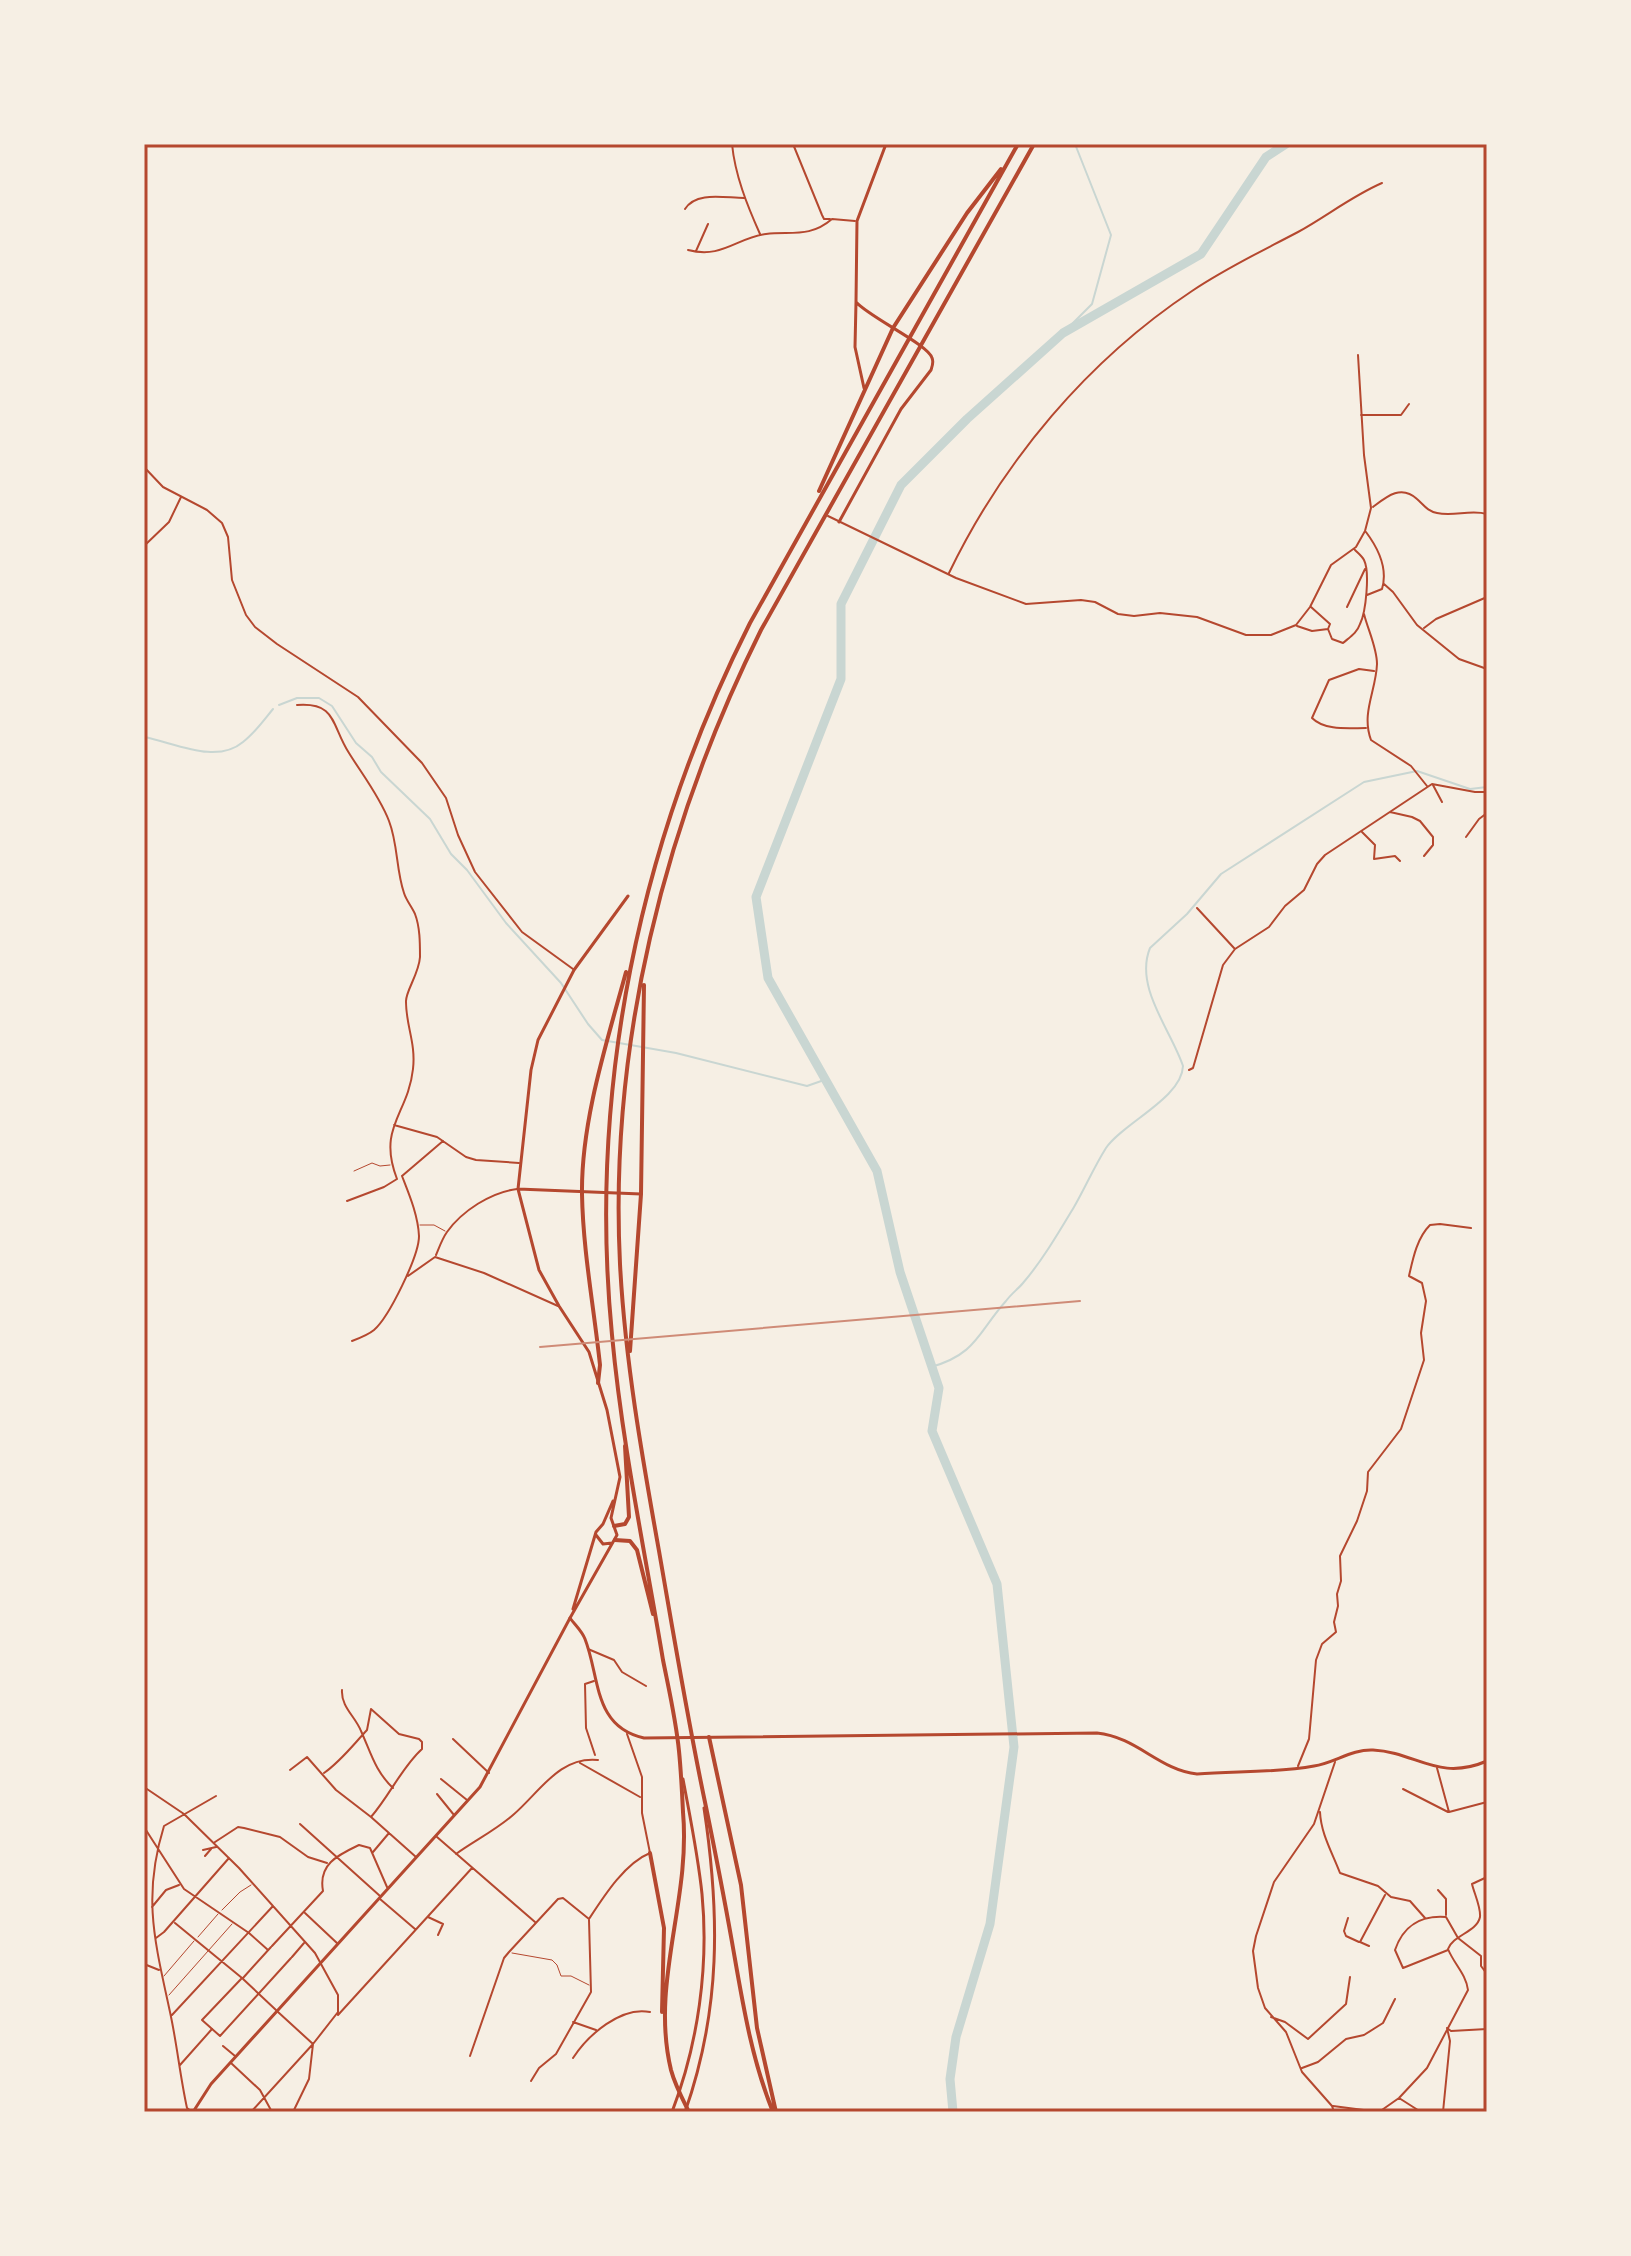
<svg xmlns="http://www.w3.org/2000/svg" width="1631" height="2256" viewBox="0 0 1631 2256" font-family="'Asap Condensed',sans-serif">
	<style>
		.lines { fill: none; stroke-linecap: round; stroke-linejoin: round }
		.stream { stroke: #c9d6d2; stroke-width: 2 }
		.river { stroke: #c9d6d2; stroke-width: 9 }
		.service { stroke: #b5482f; stroke-width: 1 }
		.pedestrian { stroke: #b5482f; stroke-width: 2 }
		.minor { stroke: #b5482f; stroke-width: 2 }
		.tertiary { stroke: #b5482f; stroke-width: 3 }
		.secondary { stroke: #b5482f; stroke-width: 3 }
		.trunk { stroke: #b5482f; stroke-width: 4 }
		.rail { stroke: #cf8b77; stroke-width: 2 }
		.neatline { fill: none; stroke: #b5482f; stroke-width: 3 }
	</style>
	<rect width="100%" height="100%" fill="#f6efe4"/>
	<g class="lines">
		<path class="stream" d="M1063,333L1092,304L1111,235L1075,144
			M279,705L297,698H319L332,706L356,743L372,757L381,772L430,819L451,854L467,870L506,923L561,983L588,1024L602,1040L676,1053L807,1086L827,1079
			M144,737C173,742 216,765 243,742C255,733 264,720 273,709
			M931,1367C977,1354 978,1332 1006,1301C1011,1294 1018,1289 1023,1283C1042,1261 1059,1232 1074,1207C1085,1188 1094,1167 1106,1148C1123,1123 1182,1098 1183,1066C1171,1030 1134,987 1150,948L1187,914L1221,874L1364,782L1417,771L1470,789L1487,787"/>
		<path class="river" d="M953,2112L950,2079L956,2037L990,1924L1014,1747L997,1584L932,1431L939,1388L900,1272L877,1171L768,978L756,897L841,679V604L901,485L967,419L1063,333L1201,254L1266,157L1286,144"/>
		<path class="service" d="M354,1171L372,1163L380,1166L390,1165
			M420,1225H434L445,1231
			M222,1910L240,1892L251,1885
			M198,1937L218,1914
			M512,1953L552,1960L557,1965L561,1976H571L589,1985
			M164,1976L194,1941
			M169,1995L232,1924"/>
		<path class="pedestrian" d="M243,1978L271,1947
			M276,2010L242,1978L202,2020L220,2036L291,1958"/>
		<path class="minor" d="M732,144C735,175 747,205 760,234
			M793,144L822,215L824,219H830
			M685,209C696,191 725,198 744,198
			M688,250C722,259 736,238 766,234C791,231 810,238 832,219L855,221
			M696,251L708,224
			M1361,415H1401L1409,404
			M144,467L163,487L207,510L222,523L228,537L232,580L246,615L255,627L277,644L358,697L422,763L446,798L458,835L475,872L522,932L573,969
			M1373,507C1386,497 1401,484 1417,499C1424,505 1427,511 1437,513C1454,517 1470,509 1487,514
			M828,516L956,578L1026,604L1081,600L1095,602L1118,614L1134,616L1160,613L1197,617L1246,635H1271L1296,625L1310,607L1331,565L1356,547L1365,531L1371,508L1364,455L1358,355
			M1366,532C1378,548 1388,569 1382,589L1367,595
			M144,546L169,522L181,497
			M949,573C1003,461 1088,360 1192,291C1226,268 1262,251 1298,232C1327,216 1352,196 1382,183
			M1384,584L1393,592L1417,625L1459,659L1487,669
			M1347,607L1365,569
			M1364,614C1368,630 1377,648 1377,664C1376,691 1361,713 1371,740L1411,766L1427,786
			M1297,626L1312,631L1328,629L1330,624L1311,607
			M1424,628L1436,619L1487,597
			M1328,629L1332,639L1343,643C1350,637 1357,633 1360,624C1366,612 1370,572 1364,560C1362,556 1358,553 1355,550
			M297,705C337,702 331,725 349,753C362,774 380,797 389,821C398,844 396,870 404,893C406,900 412,907 415,914C420,927 420,943 420,957C419,974 405,992 406,1002C406,1026 416,1043 413,1069C408,1115 377,1127 397,1179
			M1366,728C1349,728 1325,731 1312,718L1329,680L1359,669L1374,671
			M1433,785L1442,802
			M1390,812L1412,817L1420,821L1433,837V845L1424,856
			M1362,832L1375,845L1374,859L1395,856L1400,861
			M1466,837L1479,819L1487,813
			M1197,908L1234,948
			M1189,1070L1193,1068L1223,965L1235,949L1269,927L1285,906L1304,890L1317,864L1325,855L1432,784L1475,792H1487
			M394,1125L437,1137L466,1157L476,1160L519,1163
			M402,1176L443,1141
			M347,1201L384,1187L397,1179
			M436,1255C439,1248 442,1239 447,1232C462,1211 491,1192 517,1189
			M408,1276L435,1257L484,1273L558,1306
			M352,1341C360,1338 368,1335 374,1330C389,1317 419,1256 419,1236C418,1215 409,1194 402,1176
			M588,1649L614,1660L622,1672L646,1686
			M594,1681L585,1684L586,1728L595,1755
			M342,1690C341,1707 355,1716 361,1731C371,1753 375,1771 393,1788
			M453,1739L489,1773
			M580,1763L640,1797
			M1298,1766L1309,1739L1316,1660L1322,1644L1336,1632L1334,1622L1338,1606L1337,1594L1341,1581L1340,1556L1357,1521L1367,1491L1368,1472L1401,1429L1424,1360L1421,1333L1426,1301L1422,1283L1409,1276C1413,1258 1417,1238 1430,1225L1440,1224L1471,1228
			M1437,1768L1449,1812L1487,1802
			M290,1770L307,1757L336,1790L371,1817L416,1857
			M324,1773C341,1761 353,1745 367,1730L371,1709L399,1734L419,1739L422,1742V1749C402,1767 390,1795 371,1817
			M441,1779L467,1800
			M144,1787L184,1814L239,1868L315,1953L338,1995V2012L313,2044L309,2079L293,2112
			M1403,1789L1448,1812
			M437,1794L454,1815
			M1320,1812C1321,1834 1332,1852 1340,1873L1378,1886L1391,1897L1410,1901L1425,1918
			M300,1824L380,1896
			M144,1827L184,1889L249,1933L268,1950
			M437,1837L535,1922
			M215,1842L238,1827L244,1828L280,1837L308,1857L327,1863
			M203,1850L216,1847
			M373,1852L389,1833
			M456,1854C474,1841 496,1830 513,1815C540,1792 559,1756 598,1760
			M205,1856L211,1849
			M1438,1890L1446,1899V1915
			M380,1899L415,1929
			M152,1907L166,1890L179,1885
			M305,1913L338,1944
			M428,1917L443,1924L438,1935
			M1348,1918L1344,1931L1346,1936L1359,1942
			M589,1919C604,1896 625,1863 650,1853L642,1813V1777L627,1734
			M175,1923L242,1978
			M156,1938L164,1932L229,1858
			M272,1946L323,1891C318,1864 338,1855 359,1845L370,1848L387,1887
			M1369,1946L1360,1942L1385,1895
			M1448,1950L1403,1968L1395,1950C1403,1926 1421,1915 1446,1917L1458,1938L1481,1956V1966L1487,1974
			M292,1957L304,1943
			M144,1964L159,1970
			M172,2015L273,1906
			M338,2015L472,1868
			M1271,2017L1285,2022L1308,2039L1346,2004L1350,1977
			M573,2022L596,2030
			M223,2046L235,2056
			M470,2056L504,1958L509,1952L558,1899L563,1898L589,1919
			M573,2058C588,2035 621,2006 650,2012
			M231,2063L260,2090L272,2112
			M180,2065L212,2029
			M1302,2068L1318,2062L1346,2039L1364,2035L1383,2023L1395,1999
			M531,2081L539,2068L556,2054L591,1992L589,1920
			M1399,2098L1421,2112
			M1333,2106L1379,2112L1399,2098L1427,2068L1468,1990C1466,1974 1454,1964 1448,1949C1453,1935 1477,1932 1480,1917C1481,1907 1474,1893 1472,1884L1487,1877
			M191,2111L187,2108C180,2076 177,2044 170,2012C155,1942 142,1897 164,1826L216,1796
			M251,2112L313,2044L278,2012
			M1334,2112L1332,2106L1302,2072L1286,2032L1265,2008L1258,1988L1253,1951L1256,1936L1274,1882L1314,1824L1335,1762
			M1443,2112L1450,2041L1447,2028L1451,2031L1487,2029"/>
		<path class="tertiary" d="M856,302L855,347L864,388
			M839,522L901,409L931,370C932,367 934,362 932,358C929,345 869,317 856,302L857,221L886,144
			M518,1189L641,1194
			M596,1535L603,1544L612,1543
			M573,1609L596,1532L603,1524L613,1501
			M570,1618L617,1535L611,1518L620,1477L607,1410L589,1352L559,1306L539,1270L518,1189L531,1070L538,1040L574,970L628,896
			M672,2112C698,2044 709,1967 702,1894C698,1855 690,1817 683,1779
			M685,2112C721,2010 720,1914 704,1808"/>
		<path class="secondary" d="M193,2112L211,2084L480,1787L570,1618C575,1625 582,1631 585,1639C600,1677 593,1727 644,1738L1097,1733C1137,1737 1159,1770 1197,1774C1235,1771 1276,1773 1314,1766C1334,1763 1352,1749 1373,1750C1416,1752 1438,1782 1487,1761"/>
		<path class="trunk" d="M819,491L893,328L967,213L1001,169
			M630,1351L641,1194L644,985
			M598,1383L600,1365C594,1308 583,1251 582,1194C581,1121 607,1042 626,972
			M614,1526L625,1524L629,1517L625,1446
			M615,1540L630,1541L637,1550L653,1614
			M709,1737L741,1885L757,2028L776,2112
			M650,1853L664,1928L662,2012
			M689,2112C682,2098 675,2085 671,2070C650,1983 691,1901 683,1812C682,1791 681,1771 679,1751C676,1720 669,1690 663,1660C645,1552 622,1444 612,1335C588,1089 639,843 750,623L1018,144
			M773,2112C751,2058 742,1999 732,1942C724,1897 715,1851 706,1807C688,1722 674,1637 659,1551C642,1456 625,1360 620,1264C609,1045 664,825 761,630L1034,144"/>
		<path class="rail" d="M540,1347L1080,1301"/>
	</g>
	<rect width="1631" height="2256" fill="none" stroke="#f6efe4" stroke-width="292"/>
	<rect x="146" y="146" width="1339" height="1964" class="neatline"/>
</svg>
